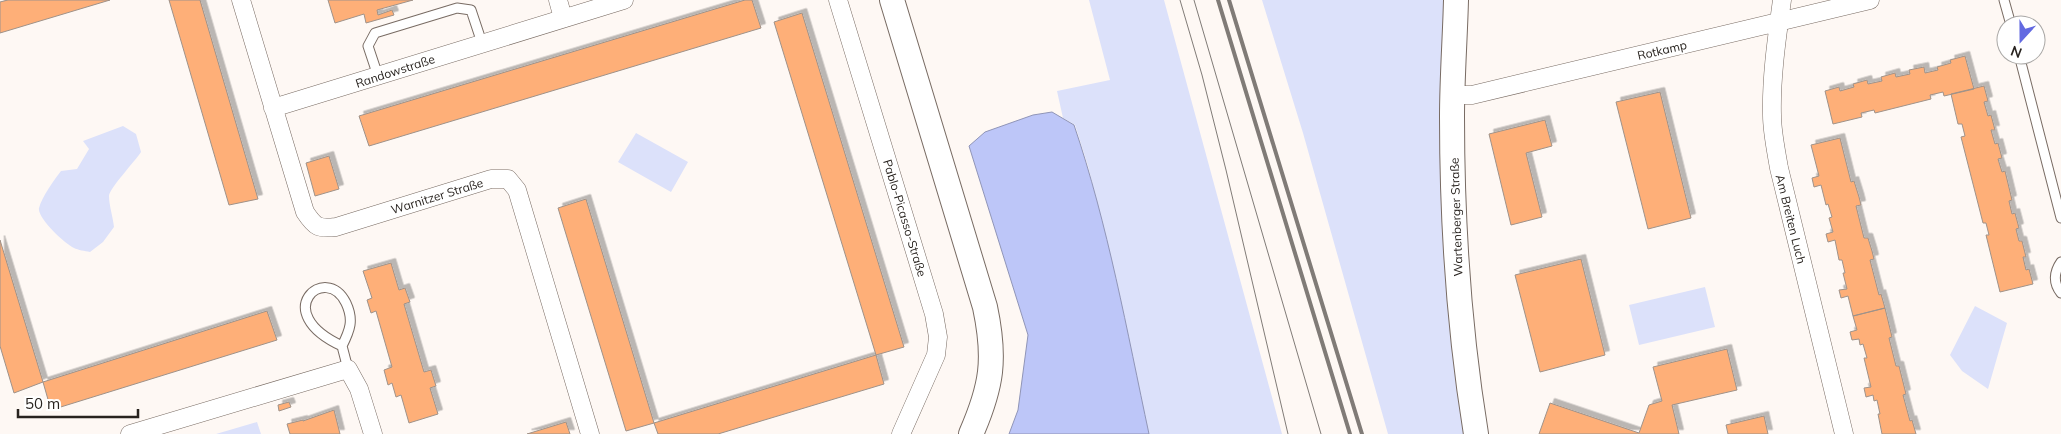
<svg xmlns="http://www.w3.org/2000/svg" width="2061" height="434" viewBox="0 0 2061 434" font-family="Mulish,sans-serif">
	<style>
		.green { fill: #dce1fa }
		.water { fill: #bdc6f8; stroke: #9095b7 }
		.building { fill: #feaf78; stroke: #9f9289; filter: url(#shadow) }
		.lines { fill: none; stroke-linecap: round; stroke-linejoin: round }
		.lane-casing { stroke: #786b63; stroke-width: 11 }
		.street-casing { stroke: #786b63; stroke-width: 19 }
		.secondary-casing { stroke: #786b63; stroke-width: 26 }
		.lane { stroke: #fff; stroke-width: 9 }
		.street { stroke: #fff; stroke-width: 18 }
		.secondary { stroke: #fff; stroke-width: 24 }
		.tram { stroke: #807b77; stroke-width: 1 }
		.rail { stroke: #807b77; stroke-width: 4 }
		.labels { text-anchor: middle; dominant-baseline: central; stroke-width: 4; stroke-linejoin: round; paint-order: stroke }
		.street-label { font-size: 12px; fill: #28231f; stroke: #fff }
	</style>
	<defs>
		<filter id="shadow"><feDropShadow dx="4.5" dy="-4.5" stdDeviation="0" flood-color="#0004"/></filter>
	</defs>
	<rect width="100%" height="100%" fill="#fef8f4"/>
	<path class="green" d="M1089,0H1164L1282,434H1149L1102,222L1088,166L1075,125L1063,118L1057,91L1110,80Z
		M1262,0H1447L1467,434H1388L1303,133Z
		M123,126L136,134L141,152C136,160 109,189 109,196C109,205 113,217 114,227L103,242L90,252C85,251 78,250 74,248C65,244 37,218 39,208C42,197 54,180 61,171L77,169L89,149L83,141Z
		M636,133L688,162L671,192L618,162Z
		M1705,287L1715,327L1639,345L1629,305Z
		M1975,306L2007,323L1988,389L1962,371L1950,355Z
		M257,422L261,434H216Z"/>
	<path class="water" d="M1052,112L1074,125C1108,225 1127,331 1149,434H1009L1018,410L1028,335L969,146L985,132L1033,115Z"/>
	<path class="building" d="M8,0H110L0,33V2Z
		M169,0H200L258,199L229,205Z
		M328,0H413L377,10L378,15L392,10L394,15L366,23L364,14L335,23Z
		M745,0H752L761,28L369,146L359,116Z
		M802,13L904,347L876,355L774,22Z
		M1965,56L1974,89L1944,96L1943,92L1930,95L1931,99L1875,113L1874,110L1861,113L1862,117L1833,124L1825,91L1839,87L1840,91L1854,87L1853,84L1867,80L1868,84L1882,81L1881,77L1895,73L1896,77L1910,74L1909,70L1924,67L1925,73L1938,70L1937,67L1951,63L1950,60Z
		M1984,86L1988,101L1984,102L1988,116L1991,115L1995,130H1991L1995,144L1998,143L2002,158L1998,159L2002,172L2005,171L2012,200L2009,201L2012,214L2015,213L2019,228L2016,229L2019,241H2022L2026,257H2023L2026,270L2029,269L2033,284L2000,292L1986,235H1989L1986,223H1983L1961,137L1965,136L1962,124H1958L1951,94Z
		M1660,92L1691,218L1648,229L1616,102Z
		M1545,120L1552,146L1526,153L1542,217L1511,225L1489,134Z
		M1840,138L1851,182L1854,181L1859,197L1861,205L1856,206L1864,238H1868L1872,251L1874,259L1870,260L1879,295L1881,294L1885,308L1853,316L1848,296L1841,298L1839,290L1847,289L1843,273H1845L1842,260H1839L1835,240L1828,242L1826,234L1833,232L1829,218L1832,217L1828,204L1826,205L1821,185L1814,187L1812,178L1819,176L1811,145Z
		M329,156L339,189L315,196L306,163Z
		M586,199L654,423L626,431L558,208Z
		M0,240L43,382L14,393L0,346Z
		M1581,259L1605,355L1540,372L1515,275Z
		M391,263L399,290L405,288L410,302L404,304L424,372L431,370L436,386L430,388L438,414L409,423L401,395L396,397L392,383L388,385L384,370L392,367L376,311L371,313L367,300L372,298L363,271Z
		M1885,308L1892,337L1889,338L1896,366H1899L1906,394L1903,395L1910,421L1912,420L1916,434H1882L1878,414H1880L1877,400L1874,401L1873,395L1866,397L1864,388L1871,387L1864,358H1867L1863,344L1860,345L1859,339L1852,340L1850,332L1857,330L1853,316Z
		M267,311L277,340L51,410L43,382Z
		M1727,349L1737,390L1672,405L1679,434H1539L1550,403L1639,433L1649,405L1662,401L1653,367Z
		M876,355L884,384L718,434H658L654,423Z
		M289,402L291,407L279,411L278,405Z
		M334,410L340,434H290L287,424L303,420V421Z
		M1764,416L1768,434H1728L1726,425Z
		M566,422L570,434H527Z"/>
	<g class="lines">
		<g class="lane-casing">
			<path id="lane" d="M2004,0L2011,25
				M2019,55L2061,218
				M378,76L368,46L375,33L457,8L471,10L482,43
				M2061,262C2054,272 2053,283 2061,293
				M342,346C268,312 326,262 346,303C354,320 350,330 342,346L348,369"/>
		</g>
		<g class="street-casing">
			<path id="street" d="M241,0L305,212C315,227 318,229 336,227L491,179H508L517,190L590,434
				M558,0L563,18
				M838,0L934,314L938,337L936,355L901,434
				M1782,0C1777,37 1771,77 1772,115C1772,132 1776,150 1779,168L1844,434
				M1453,95H1472L1870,0
				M273,108L624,0
				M130,434L348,369L359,389L373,434"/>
		</g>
		<g class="secondary-casing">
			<path id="secondary" d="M892,0L985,307C996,359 992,386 971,434
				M1456,0C1455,39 1452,78 1452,117C1452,223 1459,330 1476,434"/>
		</g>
		<use href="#lane" class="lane"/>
		<use href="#street" class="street"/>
		<use href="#secondary" class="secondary"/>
		<path class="tram" d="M1180,0L1202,75L1226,170L1288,434
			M1194,0L1321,434"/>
		<path class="rail" d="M1218,0L1350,434
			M1229,0L1362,434"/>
	</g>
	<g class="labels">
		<g class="street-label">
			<text transform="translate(1662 50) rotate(-13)">Rotkamp</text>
			<text transform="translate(395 71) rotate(-18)">Randowstraße</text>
			<text transform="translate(437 196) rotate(-17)">Warnitzer Straße</text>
			<text transform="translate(1456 217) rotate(-92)">Wartenberger Straße</text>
			<text transform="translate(905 218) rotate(73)">Pablo-Picasso-Straße</text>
			<text transform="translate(1791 219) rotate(76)">Am Breiten Luch</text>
		</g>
	</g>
	<g transform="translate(2021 40) rotate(201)"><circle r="24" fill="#ffffff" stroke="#a9a7a5"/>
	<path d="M0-4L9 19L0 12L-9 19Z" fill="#6269e1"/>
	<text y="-8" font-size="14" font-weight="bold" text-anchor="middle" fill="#28231f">N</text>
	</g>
	<path d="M18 409v8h120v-8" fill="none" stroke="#28231f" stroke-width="2.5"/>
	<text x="25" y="409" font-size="15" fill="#28231f" stroke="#ffffff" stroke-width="4" paint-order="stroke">50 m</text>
</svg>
